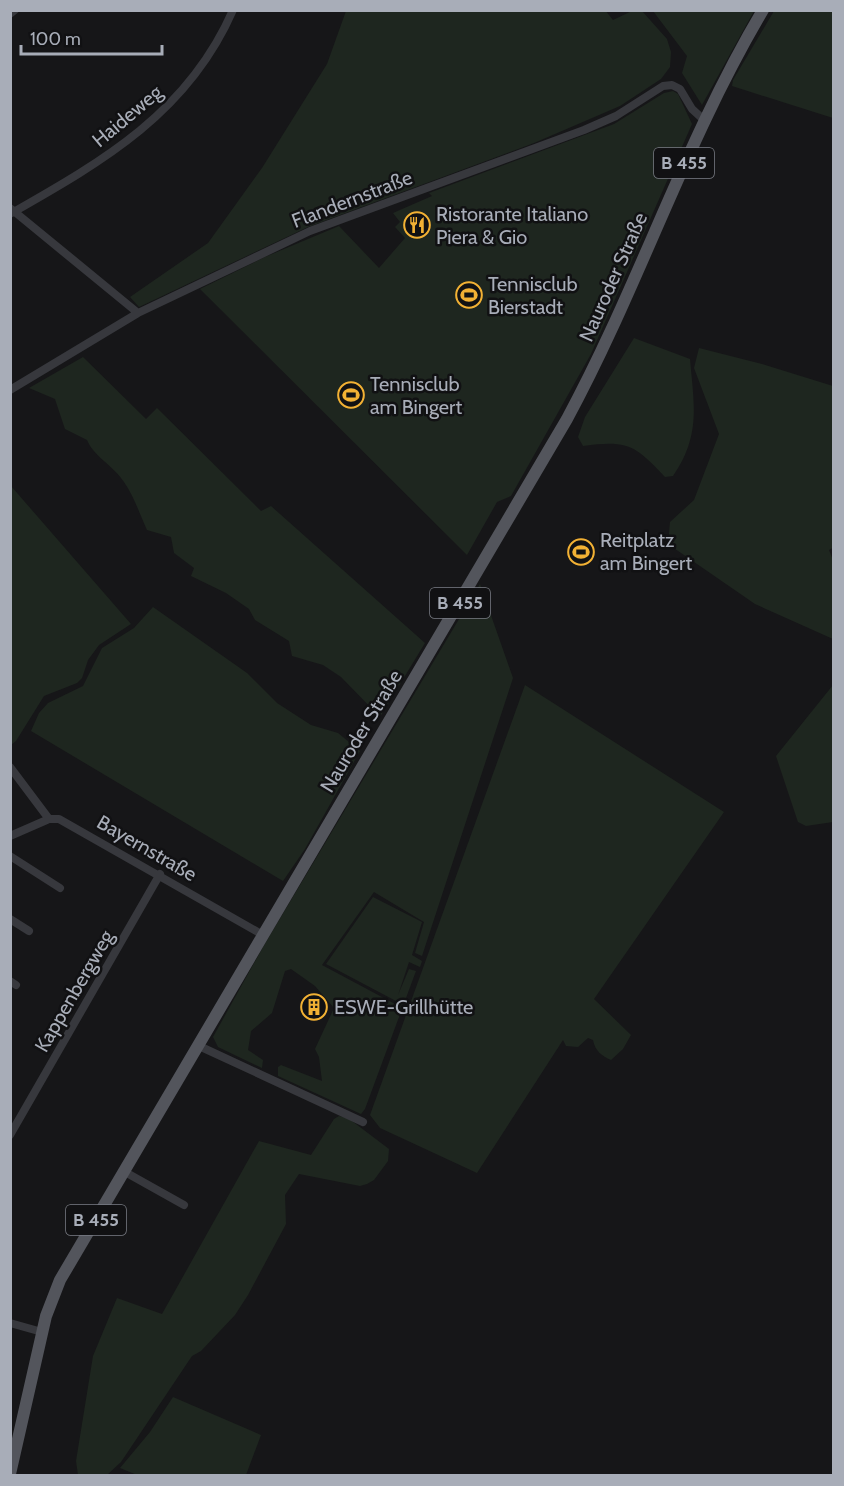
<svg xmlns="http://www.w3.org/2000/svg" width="844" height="1486" viewBox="0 0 844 1486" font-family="Cabin,sans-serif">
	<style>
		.green { fill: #1e261f }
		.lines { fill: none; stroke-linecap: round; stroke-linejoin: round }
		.minor { stroke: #37383d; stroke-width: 8 }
		.primary { stroke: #53555c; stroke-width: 12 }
		.labels { text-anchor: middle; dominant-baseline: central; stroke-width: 5; stroke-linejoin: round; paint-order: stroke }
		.shield { fill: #111113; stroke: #7b7e86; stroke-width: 1.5 }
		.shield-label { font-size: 18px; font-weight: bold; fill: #a8adb8 }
		.street-label { font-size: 20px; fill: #a8adb8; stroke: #111113 }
		.poi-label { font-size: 20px; fill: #a8adb8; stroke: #111113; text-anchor: start }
	</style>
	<rect width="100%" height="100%" fill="#161618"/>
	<path class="green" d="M605,10L613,20L632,11H642L667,39L671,52L670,67L661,79L620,106L534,143L308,227L139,307L130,297L208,243L262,168L327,64L346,11Z
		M653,11H754L702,105L682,73L687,56Z
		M774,11H833V118L732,86L733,80Z
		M673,91L678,94L692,124L591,354L511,496L497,502L467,555L200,289L265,257L339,226L379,268L405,238L395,227L400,222L393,213L432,196L429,193L614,124L664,93Z
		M634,338L690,359C694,405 701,435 673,476L665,477C635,445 628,440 583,446L578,437L585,417Z
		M699,348L762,364L833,386L834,547L829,550L833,560V639L755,604L668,544L670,522L694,500L719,434L694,368Z
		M83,357L146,419L157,408L261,511L271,506L425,643L380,717L341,677L323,665L292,656L289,641L255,620L249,609L226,593L191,576L194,568L174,553L171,537L147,530C140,515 134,496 124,482C113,465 94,457 87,440L65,429L55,399L29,388Z
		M11,486L131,624L99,645L88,660L82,678L77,683L44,696L16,741L11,745Z
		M480,584L513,678L422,956L415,953L424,922L374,892L322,965L395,1004L396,1001L326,964L373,897L422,922L412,955L422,961L420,967L409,962L398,995L409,969L416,971L365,1109L361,1114L278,1076V1067L281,1065L322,1081L319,1057L315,1049L334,1008L315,986L291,969L285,971L272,1013L251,1031L248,1050L263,1060L262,1068L218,1047L213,1037L263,947Z
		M153,607L247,673L277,703L311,725L338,733L360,751L305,849L283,881L31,731L39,713L48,703L83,686L102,648L134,628Z
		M525,685L724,812L594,999L631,1035L623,1049L611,1060C602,1056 595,1051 593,1040L588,1038L578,1047L566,1046L563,1040L477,1173L380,1128L370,1115Z
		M833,685V822L806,826L798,822L776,756Z
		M339,1116L348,1118L389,1149L388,1161L374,1180L367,1184L360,1186L299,1174L285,1195L286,1224L248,1295L235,1315L201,1351L192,1356L121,1462L107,1475H78L76,1461L93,1356L117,1298L162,1314L259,1141L311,1155L334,1119Z
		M173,1397L261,1435L246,1475H137L120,1468L150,1432Z"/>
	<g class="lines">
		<path class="minor" d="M10,14L15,10
			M10,208L138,313
			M10,214C103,161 188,113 233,10
			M10,390L138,313L310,231L584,130L616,116L663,86L672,85L680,89L692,109L704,120
			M10,767L49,819
			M10,836L49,819H59L263,935
			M10,856L60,888
			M10,919L29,931
			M10,981L16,985
			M199,1046L363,1122
			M10,1135L160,874
			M125,1172L184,1205
			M10,1323L42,1332"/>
		<path class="primary" d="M10,1474L46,1316L60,1280L567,419C639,286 685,141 763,10"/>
	</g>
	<defs>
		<g id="restaurant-ring" transform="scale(1.35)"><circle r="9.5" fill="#111113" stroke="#f2b134" stroke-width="1.5"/><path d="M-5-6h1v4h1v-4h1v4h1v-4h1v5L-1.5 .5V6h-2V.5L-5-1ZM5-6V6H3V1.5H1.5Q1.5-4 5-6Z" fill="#f2b134"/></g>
		<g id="stadium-ring" transform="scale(1.35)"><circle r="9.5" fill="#111113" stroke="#f2b134" stroke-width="1.5"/><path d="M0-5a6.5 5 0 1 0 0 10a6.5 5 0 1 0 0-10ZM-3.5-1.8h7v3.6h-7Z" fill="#f2b134"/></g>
		<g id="building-ring" transform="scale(1.35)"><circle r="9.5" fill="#111113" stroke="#f2b134" stroke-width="1.5"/><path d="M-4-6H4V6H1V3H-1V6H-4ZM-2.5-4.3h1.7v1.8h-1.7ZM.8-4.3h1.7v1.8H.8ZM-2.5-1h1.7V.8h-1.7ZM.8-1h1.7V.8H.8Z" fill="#f2b134"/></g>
	</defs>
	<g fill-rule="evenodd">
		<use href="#restaurant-ring" x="417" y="225"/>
		<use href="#stadium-ring" x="469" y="295"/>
		<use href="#stadium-ring" x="351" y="395"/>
		<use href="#stadium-ring" x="581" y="552"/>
		<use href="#building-ring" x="314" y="1007"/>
	</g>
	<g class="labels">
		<g class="shield">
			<rect x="654" y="148" width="60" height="30" rx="4.5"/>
			<rect x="430" y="588" width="60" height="30" rx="4.5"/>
			<rect x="66" y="1205" width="60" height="30" rx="4.5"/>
		</g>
		<g class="shield-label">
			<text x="684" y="163">B 455</text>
			<text x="460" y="603">B 455</text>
			<text x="96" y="1220">B 455</text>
		</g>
		<g class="street-label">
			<text transform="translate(127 116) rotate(-40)">Haideweg</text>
			<text transform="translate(352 199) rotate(-21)">Flandernstraße</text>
			<text transform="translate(613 277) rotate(-66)">Nauroder Straße</text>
			<text transform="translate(361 731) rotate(-59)">Nauroder Straße</text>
			<text transform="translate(147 848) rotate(30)">Bayernstraße</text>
			<text transform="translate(74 991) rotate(-60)">Kappenbergweg</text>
		</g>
		<g class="poi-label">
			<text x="436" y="214">Ristorante Italiano<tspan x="436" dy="23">Piera &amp; Gio</tspan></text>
			<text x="488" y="284">Tennisclub<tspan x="488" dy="23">Bierstadt</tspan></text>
			<text x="370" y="384">Tennisclub<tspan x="370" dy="23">am Bingert</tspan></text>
			<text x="600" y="540">Reitplatz<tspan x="600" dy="23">am Bingert</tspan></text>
			<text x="334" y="1007">ESWE-Grillhütte</text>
		</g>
	</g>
	<rect width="844" height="1486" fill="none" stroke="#a8adb8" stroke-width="24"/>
	<path d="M21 45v9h141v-9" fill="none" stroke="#a8adb8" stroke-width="3"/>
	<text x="30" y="45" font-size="18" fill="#a8adb8" stroke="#111113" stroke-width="4.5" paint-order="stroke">100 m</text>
</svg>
